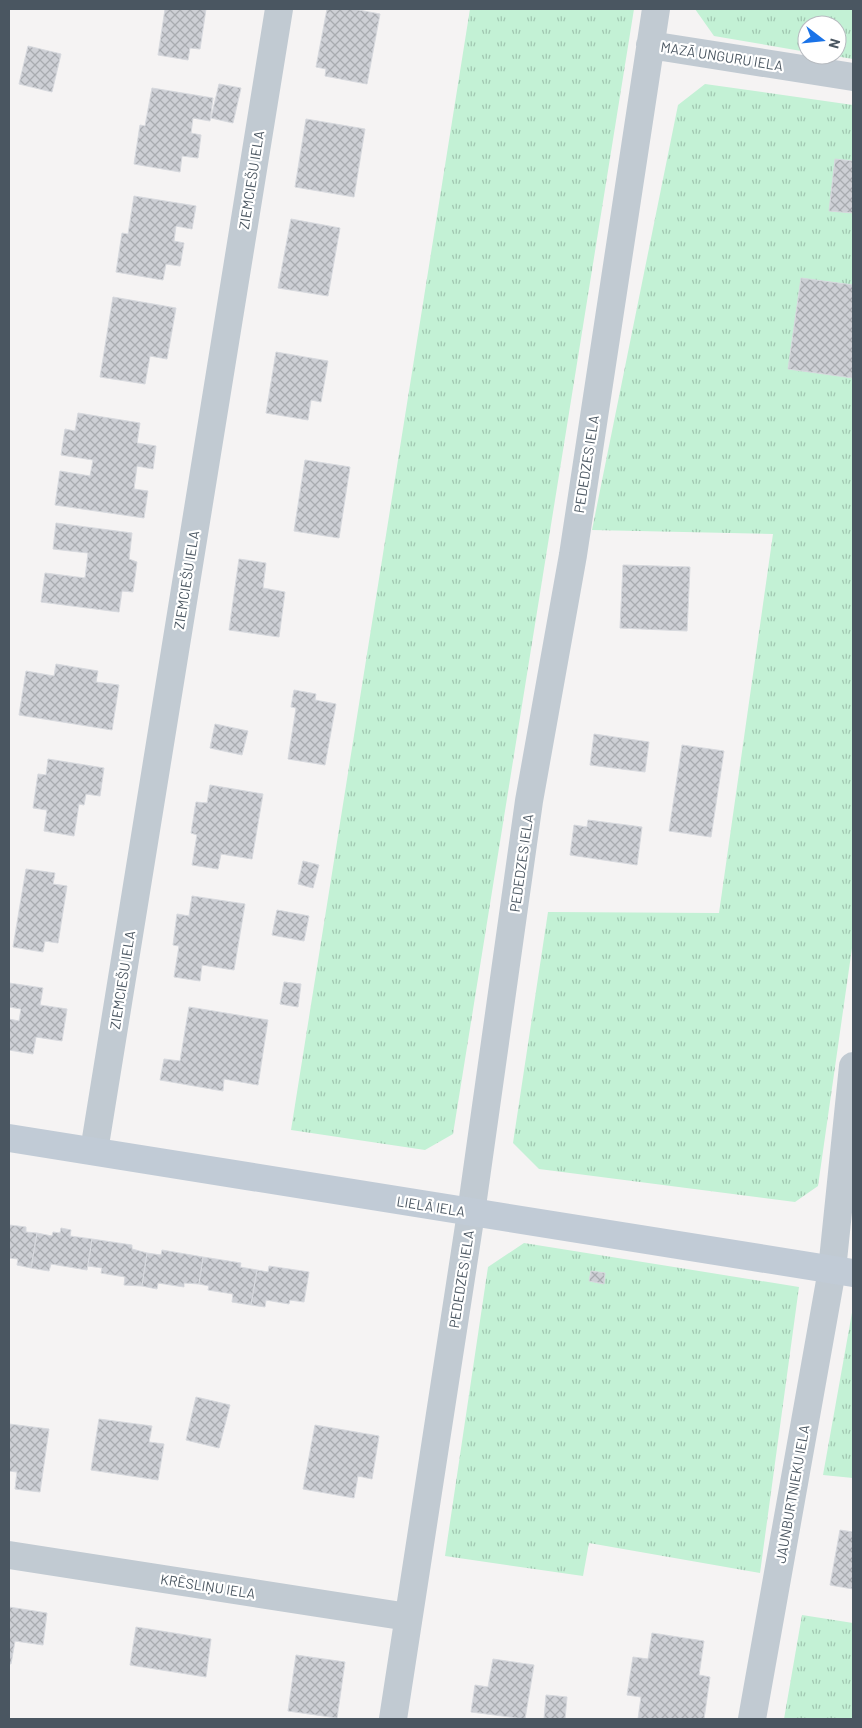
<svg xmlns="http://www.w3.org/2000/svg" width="862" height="1728" viewBox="0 0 862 1728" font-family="Barlow,sans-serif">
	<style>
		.grass { fill: url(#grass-tufts) }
		.building { fill: url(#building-cross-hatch); stroke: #d7d9de }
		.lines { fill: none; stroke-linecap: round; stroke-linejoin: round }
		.street { stroke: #c1cad2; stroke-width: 28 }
		.secondary { stroke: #c1cbd6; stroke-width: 28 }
		.labels { text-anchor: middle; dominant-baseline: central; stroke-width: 4.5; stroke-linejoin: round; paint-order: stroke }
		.street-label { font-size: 14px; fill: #4a5661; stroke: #fff }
	</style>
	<defs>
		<pattern id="grass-tufts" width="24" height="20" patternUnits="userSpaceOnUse" patternTransform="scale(1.25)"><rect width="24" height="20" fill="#c3f1d5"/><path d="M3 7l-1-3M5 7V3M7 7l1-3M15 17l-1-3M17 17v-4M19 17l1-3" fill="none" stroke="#a0c6b0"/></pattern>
		<pattern id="building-cross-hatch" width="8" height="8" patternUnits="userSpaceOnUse" patternTransform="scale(1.25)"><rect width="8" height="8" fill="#cdcfd5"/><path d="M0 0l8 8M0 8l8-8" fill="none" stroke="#a8abb0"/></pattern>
	</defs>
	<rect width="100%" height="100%" fill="#f5f3f3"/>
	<path class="grass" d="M470,9H634L453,1134L425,1150L291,1130Z
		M695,9H853V59L829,55H837V25H807V52L714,36Z
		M705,84L853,105V941L818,1186L795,1202L539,1169L513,1143L548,912L719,913L773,534L592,530L678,105Z
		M524,1243L799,1287L760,1573L589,1543L583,1576L445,1556L488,1267Z
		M853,1307V1478L823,1475Z
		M802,1615L853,1623V1719H784Z"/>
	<path class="building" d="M165,9H206L200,49L190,48L188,60L158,55Z
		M327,9H353L380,14L367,84L325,76L326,69L316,67Z
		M28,46L61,54L52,92L19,84Z
		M219,84L241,88L233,123L211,118Z
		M152,88L213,98L210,121L193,118L191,133L201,135L198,158L182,156L180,172L134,164L140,125L145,126Z
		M306,119L365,129L354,197L295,187Z
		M835,159L853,161V213L829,211Z
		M134,196L196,206L192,229L176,226L174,241L184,243L180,266L166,264L163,280L116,272L122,233L128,234Z
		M291,219L340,228L328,296L278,288Z
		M801,278L853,285V378L788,369Z
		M113,297L176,308L167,359L150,356L145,384L100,377Z
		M276,352L328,361L321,402L311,400L308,420L266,413Z
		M78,413L140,423L137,443L156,446L153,469L137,466L134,489L148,491L144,518L55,505L60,471L90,476L93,460L61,455L65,429L75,431Z
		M305,460L350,467L339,538L294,531Z
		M56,523L132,533L129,559L137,562L133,592L122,591L119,612L41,602L45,573L85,578L88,553L53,549Z
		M239,559L266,563L263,588L285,592L279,637L229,630Z
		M623,565L690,567L687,631L620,628Z
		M56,664L98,671L96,682L119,685L112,730L19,715L26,671L54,676Z
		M294,690L316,694L315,700L336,704L325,765L288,759L296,708L291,707Z
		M215,724L248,731L242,755L210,748Z
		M594,734L649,742L645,772L590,765Z
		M682,745L724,751L711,837L669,831Z
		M48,759L104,768L100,796L86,794L84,805L79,804L74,836L44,831L47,810L33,808L38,774L46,775Z
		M210,785L263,794L252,859L221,854L218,869L192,865L197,835L191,833L196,802L207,803Z
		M588,820L642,827L637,865L570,855L574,825L587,827Z
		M303,861L319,865L313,888L298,884Z
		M26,869L55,873L53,884L67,886L58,943L45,941L43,952L13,947Z
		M192,896L245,904L234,970L202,965L200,981L174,977L179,946L173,945L177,914L189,916Z
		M277,910L309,916L304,941L272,935Z
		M284,982L301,984L298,1007L280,1004Z
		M9,983L43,988L40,1005L67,1009L62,1041L36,1037L33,1054L9,1050V1019L19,1021L21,1009L9,1007Z
		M189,1007L268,1020L258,1085L224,1079L223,1091L160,1080L164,1059L180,1061Z
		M9,1225L26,1227V1232L37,1233L31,1268L17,1265L18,1259L9,1258Z
		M61,1228L71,1230L70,1236L92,1239L87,1270L51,1264L49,1271L31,1268L37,1233L52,1236L53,1232L60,1233Z
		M92,1239L132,1245V1249L147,1253L142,1286L124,1285L125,1277L101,1273L102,1268L88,1266Z
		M162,1250L203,1257L199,1284L184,1283V1287L158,1283L157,1289L142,1286L147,1253L161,1255Z
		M203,1257L241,1263L240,1267L257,1270L251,1305L232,1302L233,1294L208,1290L209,1286L199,1284Z
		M269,1266L309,1272L304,1302L290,1300L289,1304L266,1300L265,1307L251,1305L257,1270L268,1272Z
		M591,1271L605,1273L604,1284L589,1281Z
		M196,1397L230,1405L219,1448L186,1440Z
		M99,1419L152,1426L149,1442L164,1444L158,1480L91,1470Z
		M9,1424L49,1429L40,1492L15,1489L17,1472L9,1471Z
		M315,1425L379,1436L372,1479L358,1476L354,1498L303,1489Z
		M840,1530L853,1532V1589L830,1585Z
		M9,1607L47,1613L43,1645L15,1641L11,1664H9Z
		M136,1627L211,1639L206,1677L130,1665Z
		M652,1633L704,1641L699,1675L710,1677L704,1719H638L641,1697L627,1695L633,1657L648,1659Z
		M296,1655L345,1662L337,1718L288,1711Z
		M493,1659L534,1665L525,1719L471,1712L475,1685L488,1687Z
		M546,1695L567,1697L565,1719H544Z"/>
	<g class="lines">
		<path class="street" d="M650,45L853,77
			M94,1151L279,9
			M9,1555L408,1617
			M393,1719L471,1213L529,801L573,555L656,9
			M752,1719L832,1270L853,1066"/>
		<path class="secondary" d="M9,1138L853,1273"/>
	</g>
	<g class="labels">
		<g class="street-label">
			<text transform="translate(722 56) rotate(9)">MAZĀ UNGURU IELA</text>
			<text transform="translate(251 180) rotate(-81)">ZIEMCIEŠU IELA</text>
			<text transform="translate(586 464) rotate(-81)">PEDEDZES IELA</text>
			<text transform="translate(186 580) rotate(-81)">ZIEMCIEŠU IELA</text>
			<text transform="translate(521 863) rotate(-82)">PEDEDZES IELA</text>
			<text transform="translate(122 980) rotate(-81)">ZIEMCIEŠU IELA</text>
			<text transform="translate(431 1206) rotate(9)">LIELĀ IELA</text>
			<text transform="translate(461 1279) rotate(-81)">PEDEDZES IELA</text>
			<text transform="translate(792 1494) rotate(-80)">JAUNBURTNIEKU IELA</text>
			<text transform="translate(208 1586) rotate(9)">KRĒSLIŅU IELA</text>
		</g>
	</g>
	<rect width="862" height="1728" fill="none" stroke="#4a5661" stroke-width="20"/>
	<g transform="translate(822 40) rotate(106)"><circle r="24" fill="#ffffff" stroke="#b7bbc0"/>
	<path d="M0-4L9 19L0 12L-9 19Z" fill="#1a73e8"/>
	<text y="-8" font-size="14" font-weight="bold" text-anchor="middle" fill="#4a5661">N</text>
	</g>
</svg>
